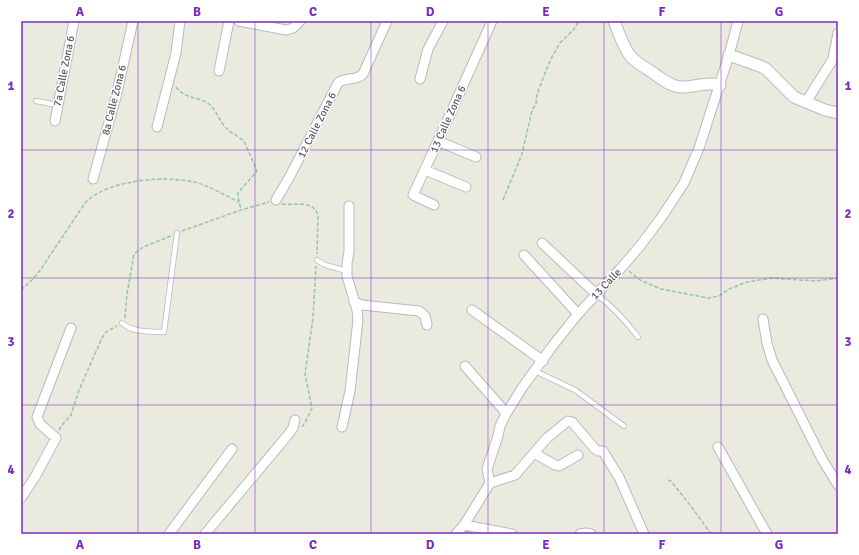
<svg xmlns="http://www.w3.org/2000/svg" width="859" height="555" viewBox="0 0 859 555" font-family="Signika,sans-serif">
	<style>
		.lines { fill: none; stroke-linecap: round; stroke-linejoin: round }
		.service-casing { stroke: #b7b9be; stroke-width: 6 }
		.minor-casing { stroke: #b7b9be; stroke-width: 11 }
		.tertiary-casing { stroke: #b7b9be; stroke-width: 13 }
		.path { stroke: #93c5a7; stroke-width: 1.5; stroke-dasharray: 4 2; stroke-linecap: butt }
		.service { stroke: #fff; stroke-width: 4.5 }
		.minor { stroke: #fff; stroke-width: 9 }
		.tertiary { stroke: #fff; stroke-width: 11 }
		.grid { fill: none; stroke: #7b2cbf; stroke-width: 1; stroke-opacity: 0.55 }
		.labels { text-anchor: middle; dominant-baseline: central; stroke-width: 3; stroke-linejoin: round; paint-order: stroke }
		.street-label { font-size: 11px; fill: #585b60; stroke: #fff }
		.neatline { fill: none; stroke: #7b2cbf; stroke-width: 1.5 }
		.grid-label { font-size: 13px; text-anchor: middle; font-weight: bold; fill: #7b2cbf }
	</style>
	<rect width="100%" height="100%" fill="#ebeadf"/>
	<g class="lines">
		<g class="service-casing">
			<path id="service" d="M36,101L58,105
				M317,260L325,265L347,271
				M596,294C612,306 626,321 638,337
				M122,323C133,333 150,331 164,332L177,233
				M535,371L575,390L624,426"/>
		</g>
		<g class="minor-casing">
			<path id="minor" d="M239,21L286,30L293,28L300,21
				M219,71L229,21
				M420,79L428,49L443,21
				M806,102L833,59L838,33
				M55,121L74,21
				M157,127L176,53L180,21
				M438,141L476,157
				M425,170L466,187
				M93,179L116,97L133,21
				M276,200L290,176L338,83C345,76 355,82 363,74L387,21
				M434,205L413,195L438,141L492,21
				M542,243L596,294
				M524,255L578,314
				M354,302L362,305L419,311L425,316L427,325
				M472,310L543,361
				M763,319L767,343L772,360L822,459L838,485
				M465,366L501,407L506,414
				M342,427L350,391L358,320L357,310L347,276V263L349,252V206
				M718,447L767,534
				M534,453L555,465L559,466L578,455
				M490,483L515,475L547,438L568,421L572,422L595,449L598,451H603L604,453L619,477L644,534
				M21,498L35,477L56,438L40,424L37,417L71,328
				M464,525L512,534
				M169,534L232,449
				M205,534L287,436L293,428L295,420
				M456,534L464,525L490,483L487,469L498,436L500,426L506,414L522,388L554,344L578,314L623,266L640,246L661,218L684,183L699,148L729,55L738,21
				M580,534L586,533L591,534"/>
		</g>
		<g class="tertiary-casing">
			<path id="tertiary" d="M614,21C619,33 623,47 631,57C638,64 648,69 656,75C663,80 671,86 680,87C694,88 705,81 720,85
				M729,55L760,66L766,69L794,97L825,110L838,113"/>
		</g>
		<path class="path" d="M176,87C186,100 198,96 209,104C217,111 219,120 225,127C231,134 240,136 245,143L257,171L238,193V197L241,210
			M503,200L522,154L532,110L536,104L537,94L547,68L553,55L560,43L574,29L579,21
			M282,204C294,206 313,199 318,215L317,254
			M182,231L241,210L269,202
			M629,271L640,280L661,289L708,298L719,296L729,289L747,282L772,278L815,281L838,278
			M21,290L33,279L41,269L85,203C106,180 165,175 194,182C210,186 224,195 239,202
			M125,318L127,294L134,254L143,247L171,236
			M302,427C304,425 311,411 312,408L305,374L313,318L316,266
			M59,430L62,425L71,415L79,390L102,338L106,332L117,326
			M668,480L671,481L693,509L711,534"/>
		<use href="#service" class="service"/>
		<use href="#minor" class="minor"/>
		<use href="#tertiary" class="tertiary"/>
	</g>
	<path class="grid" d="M138,21V534M255,21V534M371,21V534M488,21V534M604,21V534M721,21V534M21,150H838M21,278H838M21,405H838"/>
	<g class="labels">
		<g class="street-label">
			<text transform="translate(64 71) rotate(-79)">7a Calle Zona 6</text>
			<text transform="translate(114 100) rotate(-76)">8a Calle Zona 6</text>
			<text transform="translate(448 119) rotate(-66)">13 Calle Zona 6</text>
			<text transform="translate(317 125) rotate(-63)">12 Calle Zona 6</text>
			<text transform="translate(606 284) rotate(-46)">13 Calle</text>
		</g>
	</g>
	<rect width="859" height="555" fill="none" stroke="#ffffff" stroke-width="44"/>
	<rect x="22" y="22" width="815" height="511" class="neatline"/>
	<g class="grid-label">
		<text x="80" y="16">A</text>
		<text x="197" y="16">B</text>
		<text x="313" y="16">C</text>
		<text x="430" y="16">D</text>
		<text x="546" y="16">E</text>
		<text x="662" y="16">F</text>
		<text x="779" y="16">G</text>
		<text x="11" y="90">1</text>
		<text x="848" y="90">1</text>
		<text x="11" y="218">2</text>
		<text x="848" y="218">2</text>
		<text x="11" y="346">3</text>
		<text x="848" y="346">3</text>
		<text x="11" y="474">4</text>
		<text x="848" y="474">4</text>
		<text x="80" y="549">A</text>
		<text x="197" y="549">B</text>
		<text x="313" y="549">C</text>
		<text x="430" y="549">D</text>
		<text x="546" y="549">E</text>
		<text x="662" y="549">F</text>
		<text x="779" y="549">G</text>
	</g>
</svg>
